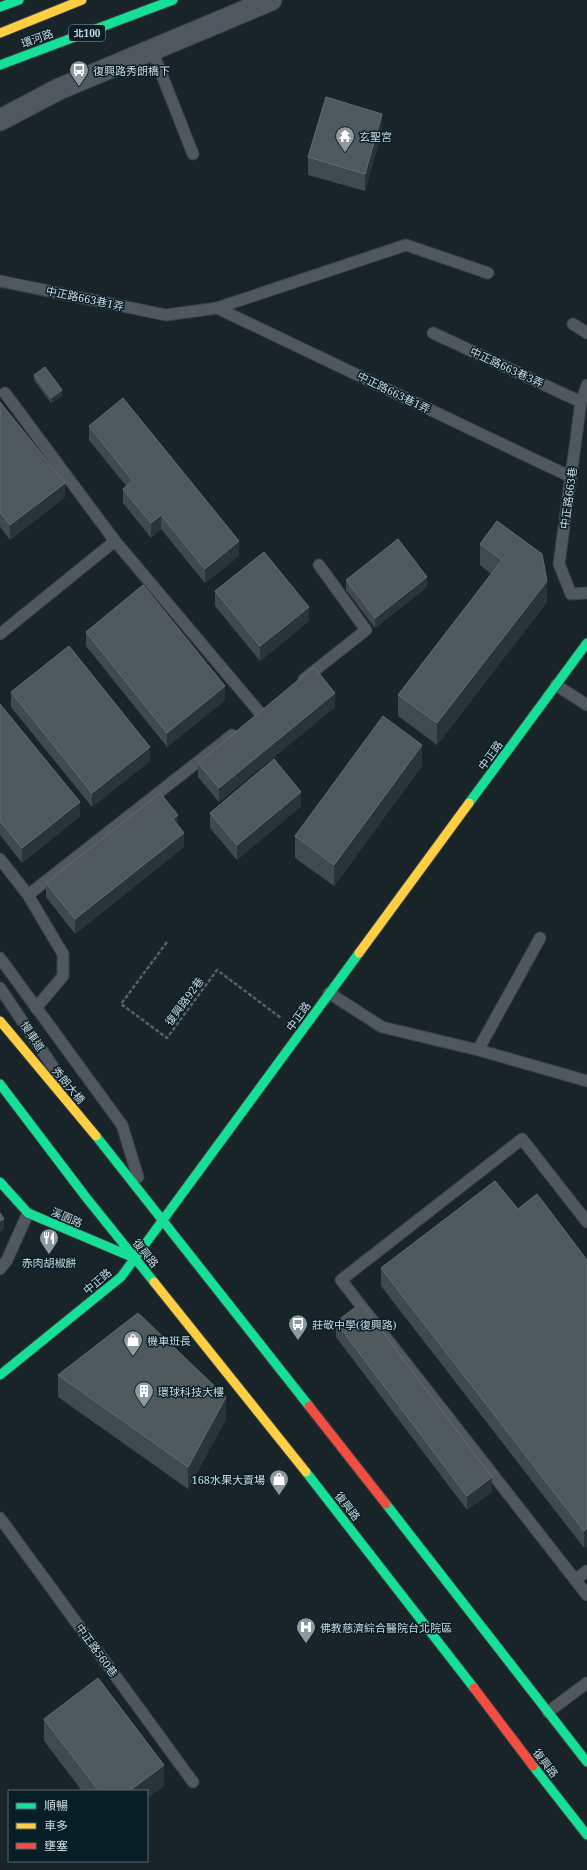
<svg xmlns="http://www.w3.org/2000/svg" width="587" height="1870" viewBox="0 0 587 1870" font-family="'Noto Serif','Noto Sans TC',serif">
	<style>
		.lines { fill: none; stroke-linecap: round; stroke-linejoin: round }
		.lane-casing { stroke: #374044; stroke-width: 13 }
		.street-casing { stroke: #374044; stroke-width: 23 }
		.fast-casing { stroke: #374044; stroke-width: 11 }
		.slow-casing { stroke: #374044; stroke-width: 11 }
		.jam-casing { stroke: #374044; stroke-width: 11 }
		.path { stroke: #575e64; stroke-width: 2.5; stroke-dasharray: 4 2; stroke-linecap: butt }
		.lane { stroke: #51575f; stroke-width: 11 }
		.street { stroke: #51575f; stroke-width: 21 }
		.fast { stroke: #16e098; stroke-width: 9 }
		.slow { stroke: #ffcf43; stroke-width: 9 }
		.jam { stroke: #f24e42; stroke-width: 9 }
		.wall { fill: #404a4d }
		.shaded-wall { fill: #2a3438 }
		.building { fill: #4f595c; stroke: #636d70 }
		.labels { text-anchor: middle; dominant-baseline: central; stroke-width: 3; stroke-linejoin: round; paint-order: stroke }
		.shield { fill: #081e26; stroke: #90a0a6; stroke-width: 1 }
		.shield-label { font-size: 10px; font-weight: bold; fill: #cbd8dd }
		.street-label { font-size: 11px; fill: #cbd8dd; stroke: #081e26 }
		.poi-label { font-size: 11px; fill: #cbd8dd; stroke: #081e26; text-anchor: start }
	</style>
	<rect width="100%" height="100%" fill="#192429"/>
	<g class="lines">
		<g class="lane-casing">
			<path id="lane" d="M152,50L193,154
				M0,281L166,315L217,308L406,245L488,273
				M217,308L571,477
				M573,324L587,333
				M433,333L581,402
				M587,385L581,402L559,564L571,594L587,593
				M115,541L260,713
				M0,634L115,541L5,393
				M304,679L366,630L319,565
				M556,685L587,705
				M0,859L28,895L63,954V976L36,1008
				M28,895L232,735
				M0,958L122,1125L138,1177
				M0,988L64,1083
				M329,993L382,1027L478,1050L587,1081
				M478,1050L540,938
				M587,1222L522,1139L341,1280L587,1595
				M0,1269L7,1260L28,1213
				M0,1518L193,1782
				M575,1580L587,1571
				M548,1712L587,1683"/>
		</g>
		<g class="street-casing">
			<path id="street" d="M0,120L59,89L271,0"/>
		</g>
		<g class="fast-casing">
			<path id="fast" d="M0,7L19,0
				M0,65L173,0
				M469,803L587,643
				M0,1084L85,1196L154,1282
				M96,1136L309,1406
				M0,1182L28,1213L132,1257
				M0,1375L121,1277L359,953
				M306,1472L474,1688
				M386,1504L587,1762
				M533,1766L587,1835"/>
		</g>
		<g class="slow-casing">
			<path id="slow" d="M0,33L82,0
				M359,953L469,803
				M0,1021L96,1136
				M154,1282L306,1472"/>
		</g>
		<g class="jam-casing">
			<path id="jam" d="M309,1406L386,1504
				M474,1688L533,1766"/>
		</g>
		<path class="path" d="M167,942L121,1004L167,1038L217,970L281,1018"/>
		<use href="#lane" class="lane"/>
		<use href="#street" class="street"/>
		<use href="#fast" class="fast"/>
		<use href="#slow" class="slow"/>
		<use href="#jam" class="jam"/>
	</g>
	<path class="wall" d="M382,131L365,191L308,175V157Z
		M34,375L62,396L51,403L34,380Z
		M0,402L65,497L10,540L0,527Z
		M89,426L239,556L205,583L161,529L151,538L123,503V489L126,486L89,440Z
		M497,521L547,602L437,745L398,716V695L491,574L480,565V544Z
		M346,580L427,587L375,628L346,590Z
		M215,591L309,621L260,661L215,606Z
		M86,632L225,700L167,747L86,646Z
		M11,692L150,761L92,807L11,707Z
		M0,704L80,816L22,863L0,835Z
		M335,707L219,802L198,777V763Z
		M422,766L334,886L295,858V836Z
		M301,806L237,860L210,828V813Z
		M178,825L184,847L75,934L46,897V883Z
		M518,1209L587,1260V1546L584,1548L381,1286V1268Z
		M336,1322L492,1492L467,1510L336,1337Z
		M58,1375L226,1419L188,1489L58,1397Z
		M44,1719L164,1786L147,1791H82L44,1741Z"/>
	<path class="shaded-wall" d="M382,114V131L365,191V174Z
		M62,390V396L51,403V398Z
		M65,483V497L10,540V525Z
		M161,515V529L151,538V523Z
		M239,541V556L205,583V569Z
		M427,577V587L375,628V618Z
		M547,581V602L437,745V723Z
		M309,607V621L260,661V646Z
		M225,686V700L167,747V733Z
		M335,693V707L219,802V788Z
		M422,745V766L334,886V865Z
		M150,747V761L92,807V793Z
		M301,792V806L237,860V845Z
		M80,802V816L22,863V848Z
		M178,815V830L173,819Z
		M184,833V847L75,934V919Z
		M4,1219V1229L0,1232V1221Z
		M226,1397V1419L188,1489V1467Z
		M492,1477V1492L467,1510V1496Z
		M587,1528V1546L584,1548V1531Z
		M164,1765V1786L147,1799V1791H129Z"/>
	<path class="building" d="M326,97L382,114L365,174L308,157Z
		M45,367L62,390L51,398L34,375Z
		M123,398L239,541L205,569L161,515L151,523L123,489L133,481L89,426Z
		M0,402L65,483L10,525L0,512Z
		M497,521L542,554L547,581L437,723L398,695L502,560L480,544Z
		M398,539L427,577L375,618L346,580Z
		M264,552L309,607L260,646L215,591Z
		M143,585L225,686L167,733L86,632Z
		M69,646L150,747L92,793L11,692Z
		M314,667L335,693L219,788L198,763Z
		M0,704L80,802L22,848L0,821Z
		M383,716L422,745L334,865L295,836Z
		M274,759L301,792L237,845L210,813Z
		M160,793L178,815L173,819L184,833L75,919L46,883Z
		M495,1181L518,1209L537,1194L587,1260V1528L584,1531L381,1268Z
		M0,1213L4,1219L0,1221Z
		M361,1303L492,1477L467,1496L336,1322Z
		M138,1313L226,1397L188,1467L58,1375Z
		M98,1678L164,1765L129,1791H99L44,1719Z"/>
	<defs>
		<g id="bus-pin" transform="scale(1)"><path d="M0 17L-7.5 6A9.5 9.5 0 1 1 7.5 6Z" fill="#8d999e" stroke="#081e26"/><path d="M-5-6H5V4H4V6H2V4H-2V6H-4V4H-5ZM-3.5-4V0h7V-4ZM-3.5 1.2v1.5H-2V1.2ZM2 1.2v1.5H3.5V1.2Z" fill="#fff"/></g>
		<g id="temple-pin" transform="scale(1)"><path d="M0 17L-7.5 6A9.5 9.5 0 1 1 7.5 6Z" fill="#8d999e" stroke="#081e26"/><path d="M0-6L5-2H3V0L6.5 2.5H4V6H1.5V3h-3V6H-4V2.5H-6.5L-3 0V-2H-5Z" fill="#fff"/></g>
		<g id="restaurant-pin" transform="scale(1)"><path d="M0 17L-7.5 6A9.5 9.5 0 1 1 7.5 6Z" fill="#8d999e" stroke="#081e26"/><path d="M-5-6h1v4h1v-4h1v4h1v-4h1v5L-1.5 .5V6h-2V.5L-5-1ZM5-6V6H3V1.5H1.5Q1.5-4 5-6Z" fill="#fff"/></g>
		<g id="shop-pin" transform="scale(1)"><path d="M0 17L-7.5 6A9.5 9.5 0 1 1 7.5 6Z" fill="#8d999e" stroke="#081e26"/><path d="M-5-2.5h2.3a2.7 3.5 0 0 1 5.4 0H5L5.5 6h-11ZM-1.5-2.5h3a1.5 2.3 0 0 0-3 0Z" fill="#fff"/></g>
		<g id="building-pin" transform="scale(1)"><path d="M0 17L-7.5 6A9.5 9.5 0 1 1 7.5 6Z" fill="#8d999e" stroke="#081e26"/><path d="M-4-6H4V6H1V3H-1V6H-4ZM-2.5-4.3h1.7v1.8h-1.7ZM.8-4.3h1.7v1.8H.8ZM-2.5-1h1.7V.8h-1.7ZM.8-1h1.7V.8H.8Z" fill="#fff"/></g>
		<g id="hospital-pin" transform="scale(1)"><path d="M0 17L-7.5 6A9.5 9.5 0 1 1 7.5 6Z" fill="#8d999e" stroke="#081e26"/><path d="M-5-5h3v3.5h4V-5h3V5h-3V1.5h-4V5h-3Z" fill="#fff"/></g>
	</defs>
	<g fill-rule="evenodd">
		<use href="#bus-pin" x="79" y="70"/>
		<use href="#temple-pin" x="345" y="136"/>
		<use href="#restaurant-pin" x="49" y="1238"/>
		<use href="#bus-pin" x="298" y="1324"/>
		<use href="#shop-pin" x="133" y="1340"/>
		<use href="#building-pin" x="144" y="1391"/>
		<use href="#shop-pin" x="279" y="1479"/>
		<use href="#hospital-pin" x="306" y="1627"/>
	</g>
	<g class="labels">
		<rect class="shield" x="69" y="25" width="36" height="16" rx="3"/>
		<g class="shield-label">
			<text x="87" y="33">北100</text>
		</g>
		<g class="street-label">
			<text transform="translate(37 38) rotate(-20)">環河路</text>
			<text transform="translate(85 298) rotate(12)">中正路663巷1弄</text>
			<text transform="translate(507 367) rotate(25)">中正路663巷3弄</text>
			<text transform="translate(394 392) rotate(26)">中正路663巷1弄</text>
			<text transform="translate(568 498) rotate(-82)">中正路663巷</text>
			<text transform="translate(490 755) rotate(-54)">中正路</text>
			<text transform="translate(184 1001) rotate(-54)">復興路92巷</text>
			<text transform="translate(298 1016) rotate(-54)">中正路</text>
			<text transform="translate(33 1036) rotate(56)">慢車道</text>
			<text transform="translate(69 1085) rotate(50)">秀朗大橋</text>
			<text transform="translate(67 1217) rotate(23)">溪園路</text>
			<text transform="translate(146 1253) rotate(51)">復興路</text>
			<text transform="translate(97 1281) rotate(-40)">中正路</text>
			<text transform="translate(348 1506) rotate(52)">復興路</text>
			<text transform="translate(97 1650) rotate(54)">中正路560巷</text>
			<text transform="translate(546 1763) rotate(52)">復興路</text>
		</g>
		<g class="poi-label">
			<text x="93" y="70">復興路秀朗橋下</text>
			<text x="359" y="136">玄聖宮</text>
			<text x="49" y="1262" text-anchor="middle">赤肉胡椒餅</text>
			<text x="312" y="1324">莊敬中學(復興路)</text>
			<text x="147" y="1340">機車班長</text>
			<text x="158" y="1391">環球科技大樓</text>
			<text x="265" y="1479" text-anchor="end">168水果大賣場</text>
			<text x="320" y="1627">佛教慈濟綜合醫院台北院區</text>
		</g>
	</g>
	<rect x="8" y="1790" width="140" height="72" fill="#081e26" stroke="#56686f"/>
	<rect x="16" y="1803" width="20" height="6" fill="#16e098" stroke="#56686f"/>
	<text x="44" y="1810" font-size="12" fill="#cbd8dd">順暢</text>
	<rect x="16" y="1823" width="20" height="6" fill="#ffcf43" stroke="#56686f"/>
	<text x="44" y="1830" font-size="12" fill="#cbd8dd">車多</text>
	<rect x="16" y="1843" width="20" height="6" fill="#f24e42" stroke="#56686f"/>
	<text x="44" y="1850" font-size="12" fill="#cbd8dd">壅塞</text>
</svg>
